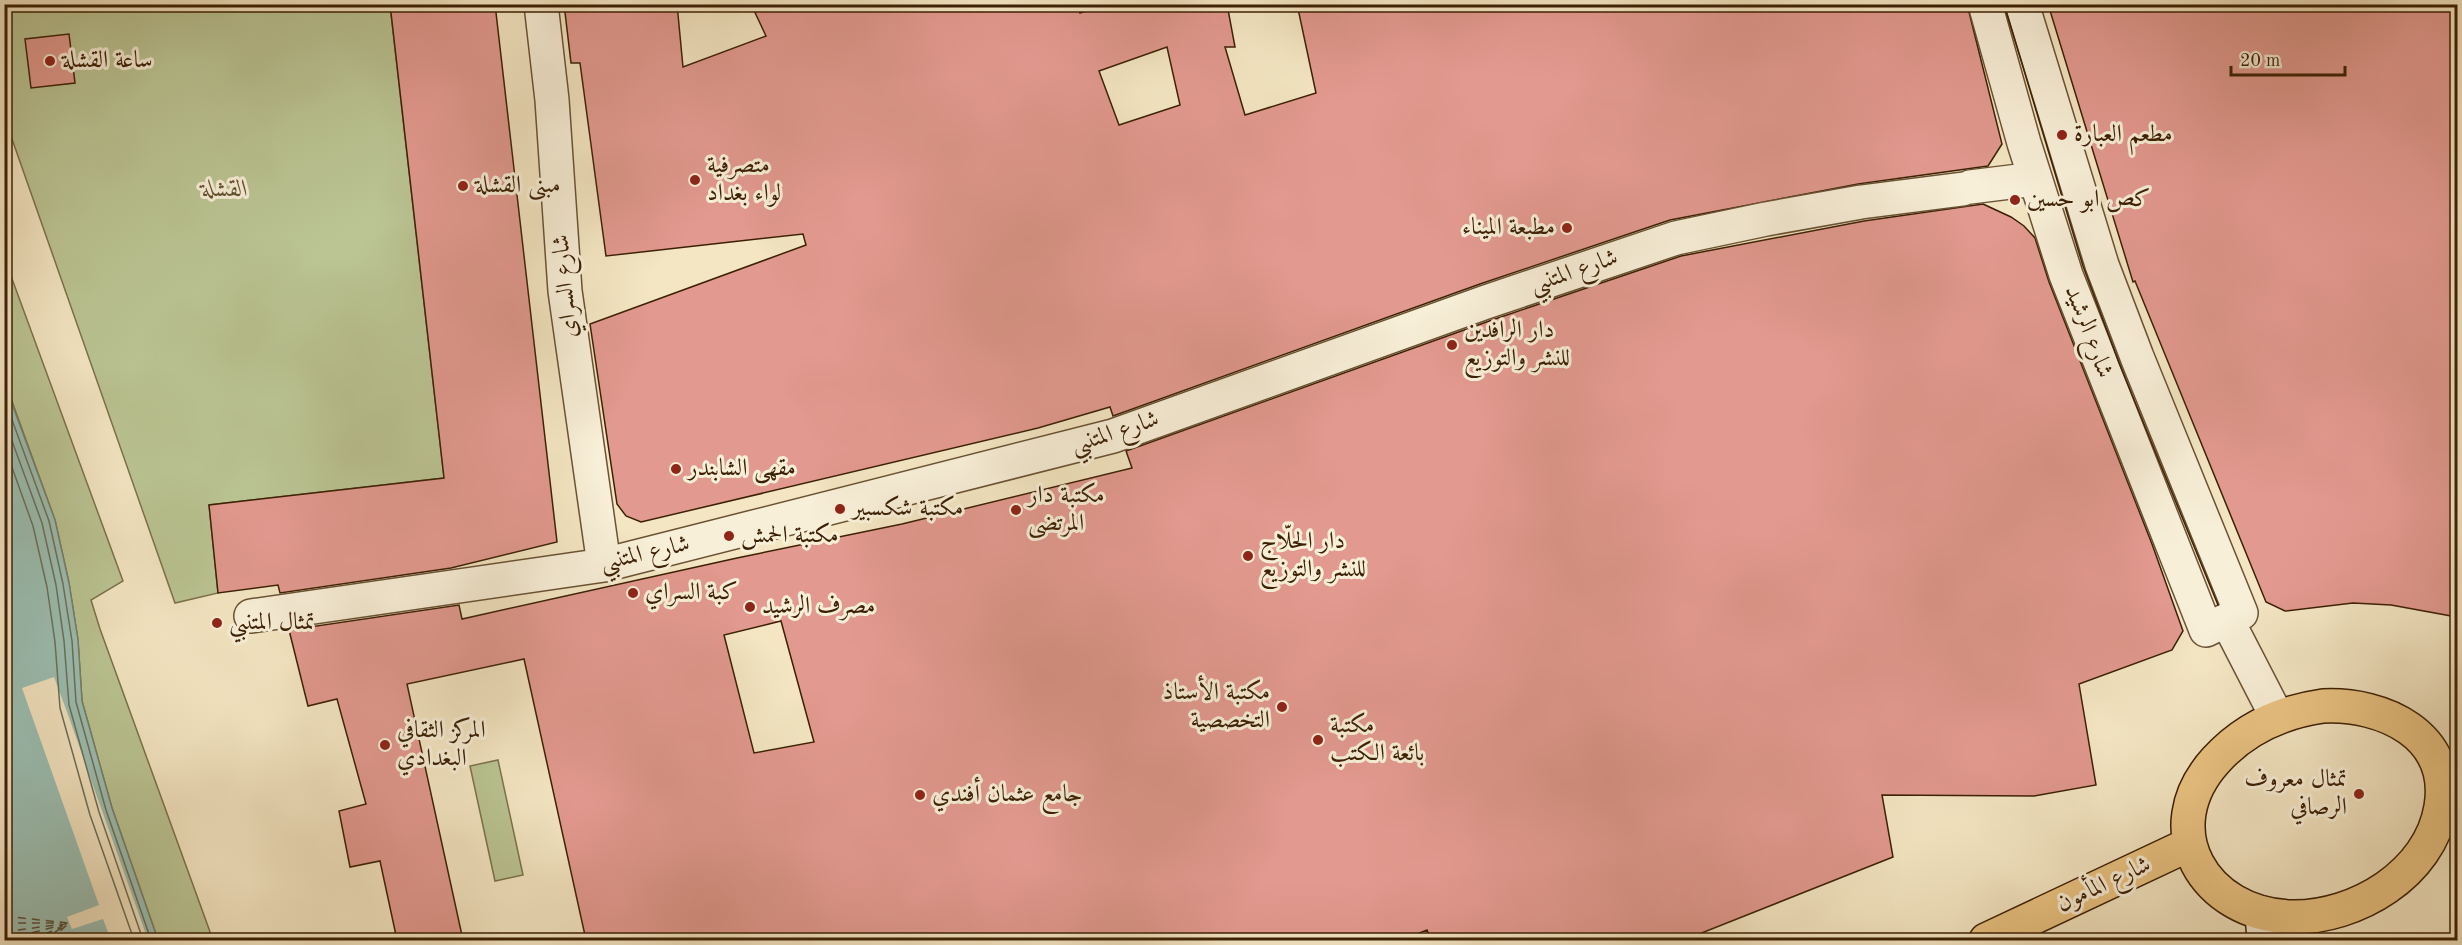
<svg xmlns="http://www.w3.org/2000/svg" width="2462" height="945" viewBox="0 0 2462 945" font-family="'Old Standard TT',Amiri,serif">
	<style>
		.green { fill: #bbc594; stroke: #7c724c; stroke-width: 1.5 }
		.water { fill: #9cc0b4; stroke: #76806e; stroke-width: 1.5 }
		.pier { fill: #f4e6c3 }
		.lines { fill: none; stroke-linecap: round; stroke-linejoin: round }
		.shore { stroke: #6c705c; stroke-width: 1.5 }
		.ferry { stroke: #59503a; stroke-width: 1.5; stroke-dasharray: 8 6; stroke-linecap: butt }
		.building { fill: #e2998f; stroke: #3c2005; stroke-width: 1.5; fill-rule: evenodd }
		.street-casing { stroke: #6a5234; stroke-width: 36 }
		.secondary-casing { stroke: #3c2005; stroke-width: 36 }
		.primary-casing { stroke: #3c2005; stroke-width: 36 }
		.street { stroke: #f8efd8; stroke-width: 33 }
		.secondary { stroke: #f8efd8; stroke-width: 33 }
		.primary { stroke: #eac382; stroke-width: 33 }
		.tram { stroke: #3c2005; stroke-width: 1.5 }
		.poi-dot { fill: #8f2418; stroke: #f8efd8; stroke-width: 2 }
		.labels { text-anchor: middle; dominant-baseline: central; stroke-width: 6; stroke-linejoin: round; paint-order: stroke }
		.poi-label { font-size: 24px; fill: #3c2005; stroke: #f8efd8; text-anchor: start }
		.park-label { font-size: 24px; font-style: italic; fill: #625230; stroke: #f8efd8 }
		.street-label { font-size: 24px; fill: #3c2005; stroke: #f8efd8 }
	</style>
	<rect width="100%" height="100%" fill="#f4e6c3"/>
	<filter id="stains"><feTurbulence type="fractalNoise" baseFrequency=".00333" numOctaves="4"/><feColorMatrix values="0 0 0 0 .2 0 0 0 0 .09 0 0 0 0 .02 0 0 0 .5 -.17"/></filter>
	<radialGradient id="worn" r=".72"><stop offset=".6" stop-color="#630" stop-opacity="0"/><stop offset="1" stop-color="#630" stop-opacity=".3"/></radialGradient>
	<path class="green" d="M4,5H390L444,478L209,505L218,593L175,603L5,119Z
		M4,257L123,581L91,600L100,629L213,940H158L112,808L82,701L78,640L69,583L55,520L5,382Z
		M498,760L523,875L495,881L470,766Z"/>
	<path class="water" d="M4,382L55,520L69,583L78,640L82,701L112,808L158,940H5Z"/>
	<path class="pier" d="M54,677L67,712L148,940H111L103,919L72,929L67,917L99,905L22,688Z"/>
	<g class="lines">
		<path class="shore" d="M4,398L49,521L63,584L72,641L76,702L106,810L151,940
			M4,419L42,523L56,585L64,641L69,705L99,812L143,940
			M4,445L33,526L47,587L55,642L60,708L90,815L134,940"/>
		<path class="ferry" d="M4,916L68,923
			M4,923H59
			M4,932L62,924
			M5,940L69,923
			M32,940L63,926
			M43,940L66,925
			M50,940L69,923"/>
	</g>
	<path class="building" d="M390,4H495L557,542L451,568L280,593L278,585L218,593L209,505L444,478Z
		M564,4H677L683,67L766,36L751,4H1077L1080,13L1105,4H1227L1235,47H1225L1245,115L1316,93L1297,4H1967L2002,144L1988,166L1858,184L1670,220L1480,284L1113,416L1110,407L1038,428L641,522L626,516L617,504L590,324L806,245L803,234L606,256L580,63H571ZM1167,47L1180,105L1119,125L1099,71Z
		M2048,4H2457V617L2391,605L2353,603L2285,611L2266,602L2135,281L2133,282Z
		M69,34L75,83L31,88L25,39Z
		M1983,204L2011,217L2024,226L2035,238L2049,282L2152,544L2183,631L2172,650L2079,684L2096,785L2034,796L1882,795L1893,857L1684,940H1431L1427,930L1402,940H586L524,659L407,684L463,940H397L380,861L350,867L339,811L366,804L337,699L308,706L289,630L459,605L462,619L737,558L902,524L1132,468L1126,451L1492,320L1681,256L1864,221ZM781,621L814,742L754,753L724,635Z"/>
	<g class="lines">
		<g class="street-casing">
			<path id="street" d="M541,4L552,100L565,291L604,565
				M1985,4L2024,143L2066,275L2206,630L2241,613L2137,357L2102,265L2022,4
				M1970,187L2035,179
				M251,616L604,565L1113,436L1486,302L1676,238L1766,219L1861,202L1963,189
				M2227,620L2277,717"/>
		</g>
		<g class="secondary-casing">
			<path id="secondary" d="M2262,913L2264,940"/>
		</g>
		<g class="primary-casing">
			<path id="primary" d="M2323,706C2383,703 2453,735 2441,807C2430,874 2356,918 2292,917C2204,915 2153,829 2216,760C2245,728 2281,712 2323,706Z
				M1986,940L2190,844"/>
		</g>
		<use href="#street" class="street"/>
		<use href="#secondary" class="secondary"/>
		<use href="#primary" class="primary"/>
		<path class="tram" d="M2004,4L2083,266L2119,363L2218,605"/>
	</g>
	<g class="poi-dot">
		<circle cx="50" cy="61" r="6"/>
		<circle cx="2062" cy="135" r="6"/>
		<circle cx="695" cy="180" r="6"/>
		<circle cx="463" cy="186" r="6"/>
		<circle cx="2015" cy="200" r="6"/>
		<circle cx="1567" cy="228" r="6"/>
		<circle cx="1452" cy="345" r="6"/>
		<circle cx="676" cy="469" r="6"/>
		<circle cx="840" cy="509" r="6"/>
		<circle cx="1016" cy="510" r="6"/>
		<circle cx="729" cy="536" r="6"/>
		<circle cx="1248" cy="556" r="6"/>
		<circle cx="633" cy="593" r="6"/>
		<circle cx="750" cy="607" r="6"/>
		<circle cx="217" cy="623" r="6"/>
		<circle cx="1282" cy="707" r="6"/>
		<circle cx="1318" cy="740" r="6"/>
		<circle cx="385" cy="745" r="6"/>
		<circle cx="2359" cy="794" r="6"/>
		<circle cx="920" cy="795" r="6"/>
	</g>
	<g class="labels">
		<g class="poi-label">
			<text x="62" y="61">ساعة القشلة</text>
			<text x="2074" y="135">مطعم العبارة</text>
			<text x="707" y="166">متصرفية<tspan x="707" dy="28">لواء بغداد</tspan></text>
			<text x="475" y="186">مبنى القشلة</text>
			<text x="2027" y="200">كص ابو حسين</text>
			<text x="1555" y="228" text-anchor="end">مطبعة الميناء</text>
			<text x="1464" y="331">دار الرافدين<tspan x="1464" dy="28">للنشر والتوزيع</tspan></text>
			<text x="688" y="469">مقهى الشابندر</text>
			<text x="1028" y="496">مكتبة دار<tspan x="1028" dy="28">المرتضى</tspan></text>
			<text x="852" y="509">مكتبة شكسبير</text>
			<text x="741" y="536">مكتبة الحمش</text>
			<text x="1260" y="542">دار الحلّاج<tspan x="1260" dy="28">للنشر والتوزيع</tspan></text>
			<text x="645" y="593">كبة السراي</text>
			<text x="762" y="607">مصرف الرشيد</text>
			<text x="229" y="623">تمثال المتنبي</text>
			<text x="1270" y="693" text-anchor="end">مكتبة الأستاذ<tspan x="1270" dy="28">التخصصية</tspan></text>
			<text x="1330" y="726">مكتبة<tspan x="1330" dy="28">بائعة الكتب</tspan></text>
			<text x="397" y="731">المركز الثقافي<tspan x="397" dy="28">البغدادي</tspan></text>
			<text x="2347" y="780" text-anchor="end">تمثال معروف<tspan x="2347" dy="28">الرصافي</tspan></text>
			<text x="932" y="795">جامع عثمان أفندي</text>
		</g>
		<g class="park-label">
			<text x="225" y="190">القشلة</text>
		</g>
		<g class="street-label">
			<text transform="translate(1574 272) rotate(-19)">شارع المتنبي</text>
			<text transform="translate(566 286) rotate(-95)">شارع السراي</text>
			<text transform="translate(2088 332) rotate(69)">شارع الرشيد</text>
			<text transform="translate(1115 433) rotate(-18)">شارع المتنبي</text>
			<text transform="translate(645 554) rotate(-13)">شارع المتنبي</text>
			<text transform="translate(2104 885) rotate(-25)">شارع المأمون</text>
		</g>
	</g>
	<rect width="2462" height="945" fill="none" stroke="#f4e6c3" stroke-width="24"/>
	<rect x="6" y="6" width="2450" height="933" fill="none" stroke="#3c2005" stroke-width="3"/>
	<rect x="12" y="12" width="2438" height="921" fill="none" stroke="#3c2005" stroke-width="1.5"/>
	<path d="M2231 66v9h114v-9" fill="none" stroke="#3c2005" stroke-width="3"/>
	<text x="2240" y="66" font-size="18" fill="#3c2005" stroke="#f8efd8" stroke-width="4.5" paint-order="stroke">20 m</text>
	<rect width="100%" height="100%" filter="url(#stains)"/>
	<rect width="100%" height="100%" fill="url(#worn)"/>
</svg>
